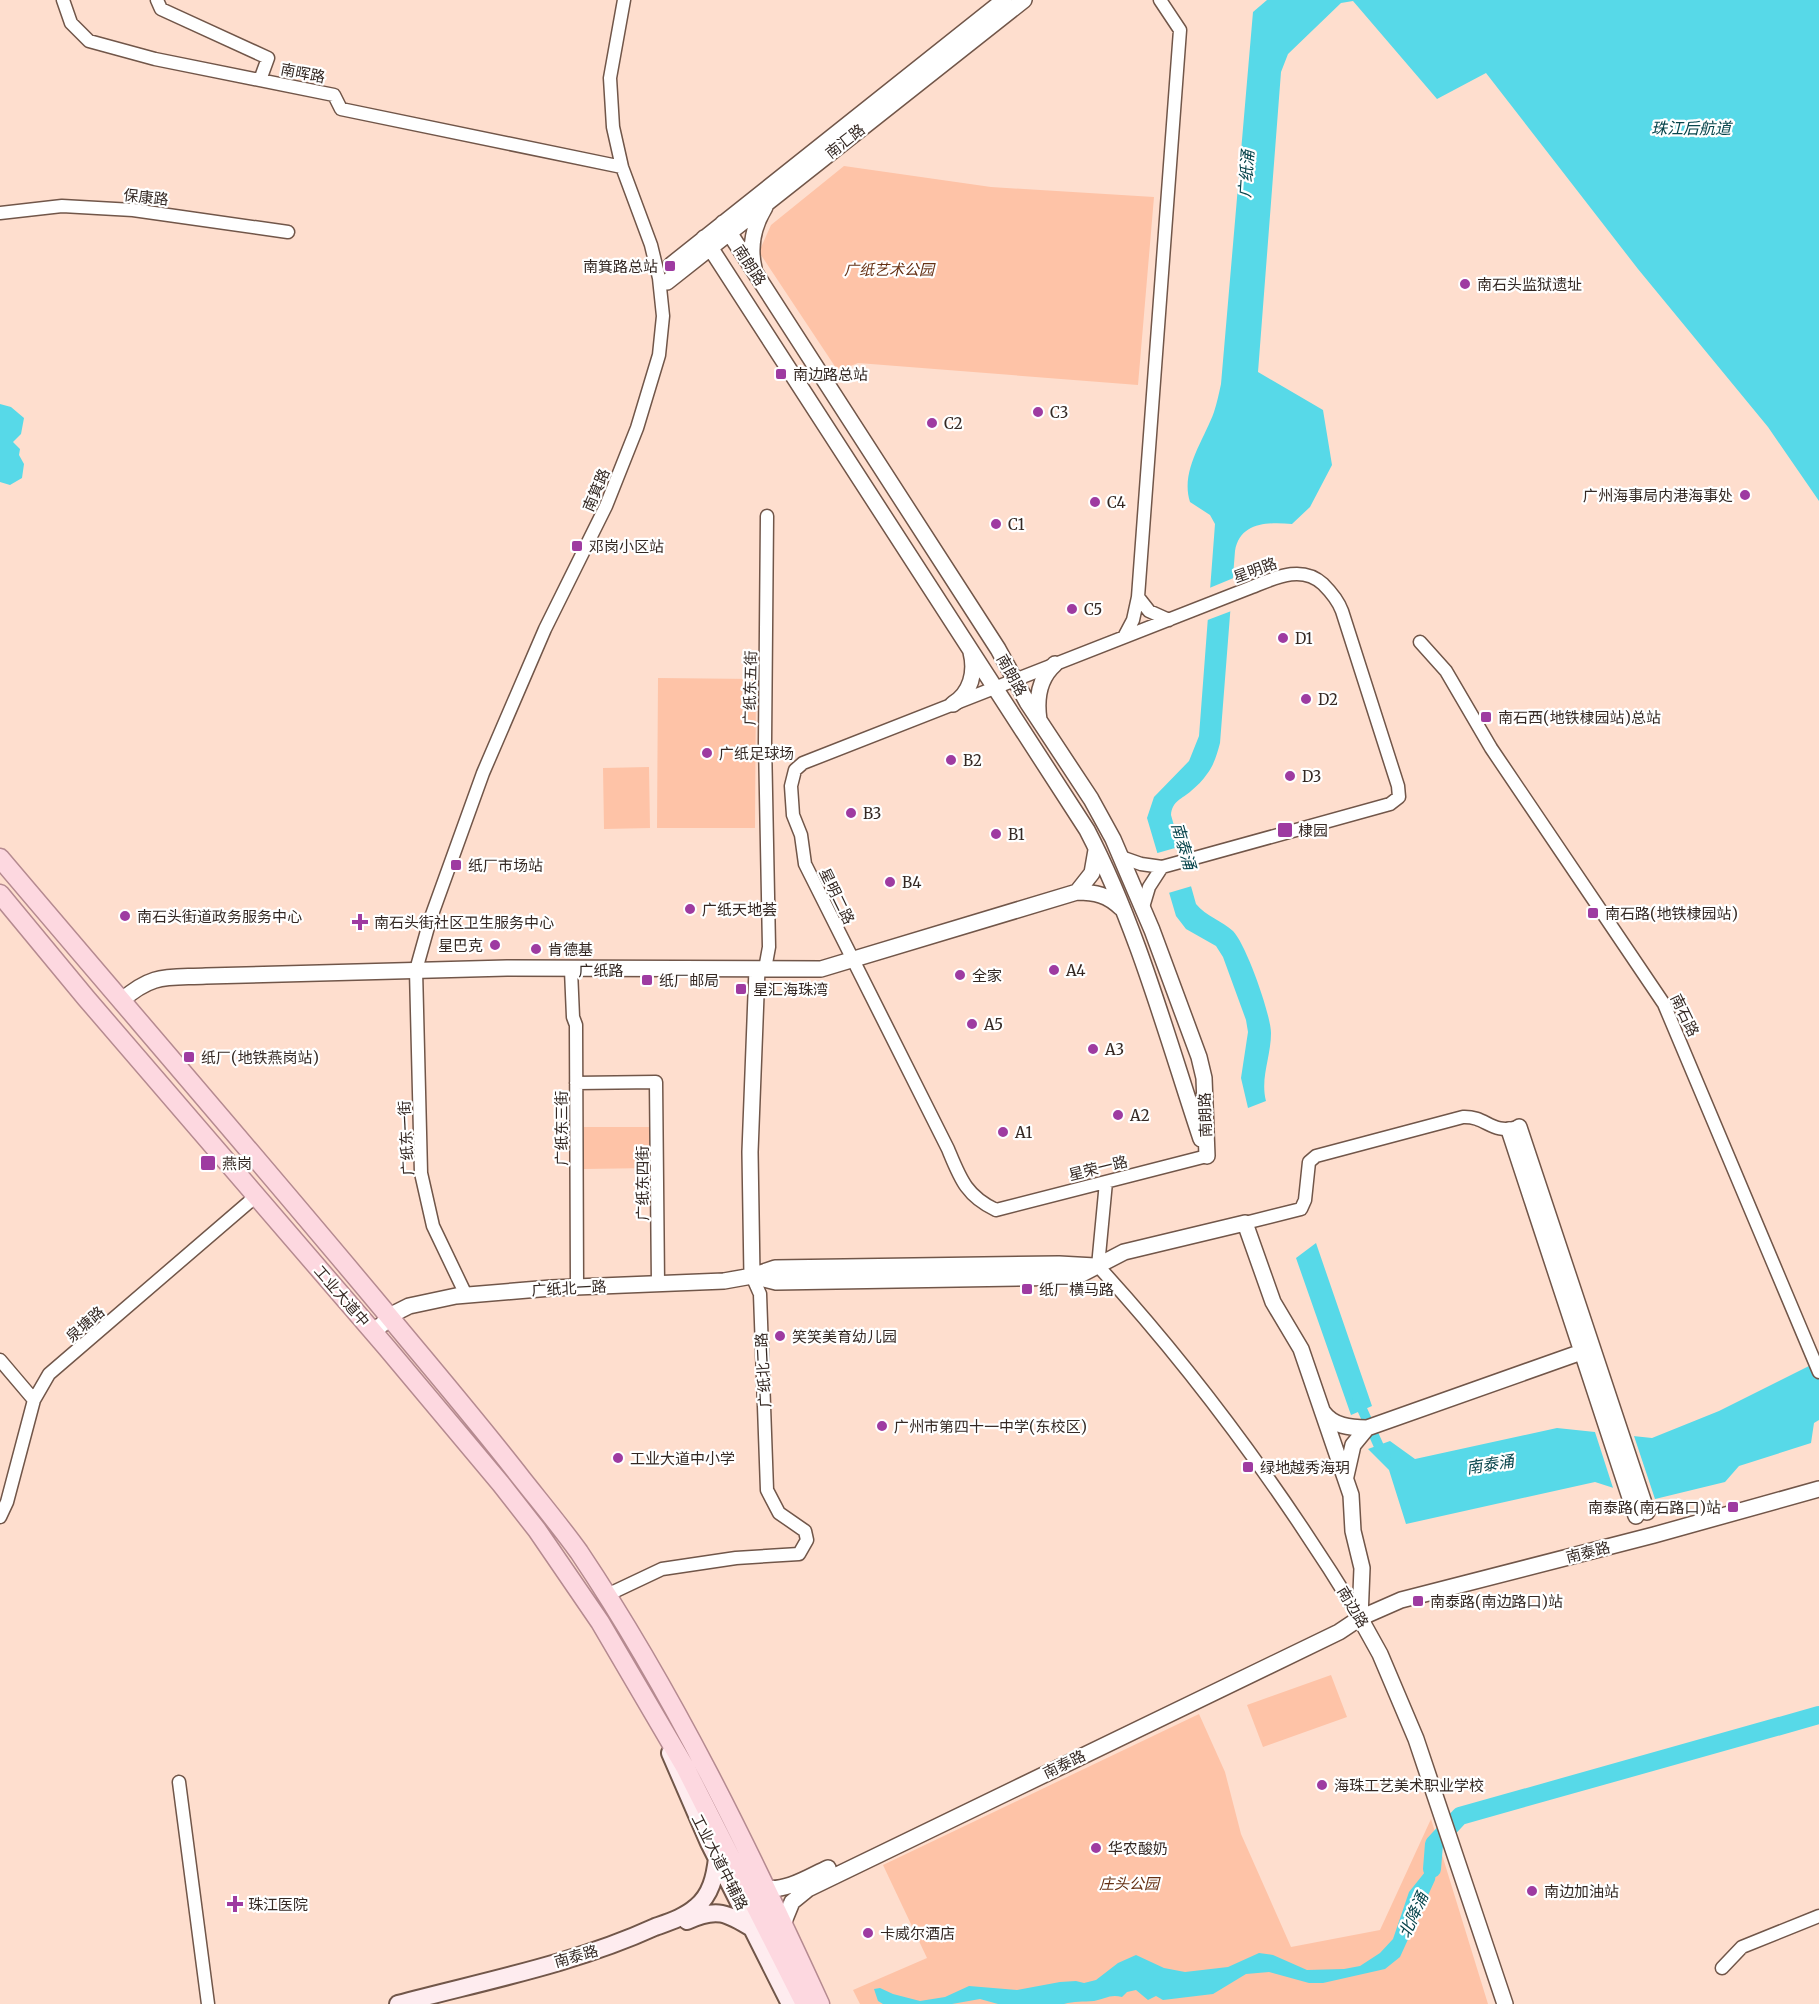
<svg xmlns="http://www.w3.org/2000/svg" width="1819" height="2004" viewBox="0 0 1819 2004" font-family="Merriweather,'Noto Sans SC',serif">
	<style>
		.green { fill: #fec3a7 }
		.water { fill: #57d9e8 }
		.pier { fill: #fedece }
		.lines { fill: none; stroke-linecap: round; stroke-linejoin: round }
		.canal { stroke: #57d9e8; stroke-width: 10 }
		.river { stroke: #57d9e8; stroke-width: 18 }
		.minor-casing { stroke: #715649; stroke-width: 15 }
		.tertiary-casing { stroke: #715649; stroke-width: 18 }
		.secondary-casing { stroke: #715649; stroke-width: 20 }
		.primary-casing { stroke: #b58a90; stroke-width: 21 }
		.minor { stroke: #fff; stroke-width: 12 }
		.tertiary { stroke: #fff; stroke-width: 15 }
		.secondary { stroke: #feecef; stroke-width: 16 }
		.primary { stroke: #fdd8e0; stroke-width: 18 }
		.poi-dot { fill: #9e3ba1; stroke: #fff; stroke-width: 2 }
		.labels { text-anchor: middle; dominant-baseline: central; stroke-width: 4.5; stroke-linejoin: round; paint-order: stroke }
		.street-label { font-size: 15px; fill: #342823; stroke: #fff }
		.poi-label { font-size: 15px; fill: #342823; stroke: #fff; text-anchor: start }
		.park-label { font-size: 15px; font-style: italic; fill: #653013; stroke: #fff }
		.water-label { font-size: 16px; font-style: italic; fill: #08454c; stroke: #fff }
	</style>
	<rect width="100%" height="100%" fill="#fedece"/>
	<path class="green" d="M844,166L991,187L1154,197L1138,385L858,363L838,371L759,252L771,225Z
		M658,678L756,679L755,828H657Z
		M649,767L650,828L604,829L603,768Z
		M584,1127H650L651,1168L584,1169Z
		M1331,1675L1347,1717L1263,1747L1247,1705Z
		M1199,1714L1225,1772L1241,1834L1291,1947L1380,1930L1431,1819L1488,2004H860L853,1990L927,1958L883,1865Z"/>
	<path class="water" d="M1267,0H1819V501L1768,427L1638,269L1486,73L1437,99L1353,1L1341,3L1288,54L1281,72L1258,372L1323,410L1332,465L1310,507L1292,524C1268,522 1240,522 1235,551L1220,743C1217,754 1214,765 1207,774C1203,780 1197,786 1191,791C1182,799 1172,801 1171,815L1196,904C1206,916 1222,921 1233,931C1246,944 1271,1015 1271,1033C1271,1057 1260,1078 1266,1101L1248,1108L1241,1078L1248,1032L1246,1020L1223,957L1216,946L1186,929L1176,916L1147,818L1154,797L1189,761L1199,736L1215,524L1210,515L1190,502C1180,471 1204,440 1214,412C1217,403 1219,393 1221,384L1253,12Z
		M0,404L11,407L24,418L21,434L13,442L20,449L19,455L24,464L22,478L10,485L0,482Z
		M1316,1243L1372,1406L1351,1415L1296,1258Z
		M1819,1361V1420L1814,1423L1811,1443L1739,1466L1725,1482L1651,1500L1595,1482L1406,1524L1389,1470L1368,1449L1390,1441L1415,1459L1557,1428L1652,1438L1719,1411Z
		M1434,1844L1437,1863L1435,1880L1400,1957L1385,1969L1323,1983H1309L1269,1972L1246,1974L1213,1994L1163,2000L1156,1996L1148,2000L1136,1990L1127,1992L1122,1997C1110,1994 1105,1999 1094,2001C1083,2002 1074,2001 1064,2004H998L980,1999L952,2004H883L878,2001L874,1989L880,1988L893,1994L920,2001L945,1997L969,1986L1017,1990L1060,1982L1076,1981L1084,1983L1096,1980L1118,1963L1136,1955L1164,1968L1185,1972L1228,1967L1259,1953L1273,1955L1307,1970L1344,1969L1360,1966L1380,1953L1393,1939L1409,1892L1429,1867Z"/>
	<path class="pier" d="M1236,577L1234,610L1205,621L1207,589Z
		M1182,846L1192,886L1165,894L1154,854Z
		M1594,1429L1633,1433L1656,1502L1651,1503L1614,1491Z"/>
	<g class="lines">
		<path class="canal" d="M1357,1398L1382,1453L1386,1456"/>
		<path class="river" d="M1432,1869L1434,1844L1460,1816L1819,1715"/>
		<g class="minor-casing">
			<path id="minor" d="M63,0L71,23L89,41L155,59L334,95L341,109L622,167
				M157,0L161,9L268,58L260,80
				M0,213L62,206L133,210L288,232
				M1138,597L1149,611L1169,620
				M1124,637L1133,620L1138,597L1180,30L1160,0
				M1420,642L1446,671L1491,748L1664,1004L1819,1372
				M1121,857L1141,864L1162,867L1390,804L1399,797L1398,786L1342,611C1338,600 1331,592 1323,584C1300,563 1271,580 1247,589L803,763L795,770L791,786L793,815L801,835L805,864L948,1149C960,1178 966,1196 996,1210L1207,1156
				M1143,907L1149,887L1162,867
				M765,969L769,947L765,742L767,516
				M571,970L573,1017L576,1025L577,1287
				M576,1083L656,1082L658,1284
				M1106,1182L1098,1266C1197,1374 1284,1494 1360,1618
				M1245,1223L1301,1209L1305,1200L1309,1162L1316,1156L1463,1117C1487,1116 1491,1135 1518,1127
				M466,1295L433,1226L421,1173L416,970L430,920L483,773L545,629L606,506L637,428L659,355L663,316L659,278L651,245L622,167L613,127L610,78L624,0
				M0,1360L34,1400
				M0,1517L7,1502L34,1400L49,1374L256,1196
				M607,1595L662,1569L736,1558L799,1554L807,1540L805,1531L779,1513L767,1490L760,1294L752,1276
				M179,1782L208,2004
				M1722,1968L1742,1947L1819,1916"/>
		</g>
		<g class="tertiary-casing">
			<path id="tertiary" d="M723,223L998,649L1027,702L1091,799L1113,839L1152,930L1199,1057L1204,1078L1207,1156
				M704,238L1087,830C1137,926 1167,1037 1201,1139
				M671,265L1004,0
				M754,268C749,247 754,225 765,207
				M667,282L1024,0
				M953,704C971,693 976,672 971,652
				M1039,720C1036,700 1039,678 1055,664
				M1077,892L1092,873L1096,850
				M121,1001C153,973 166,978 206,976L507,968L821,969L1077,892C1095,892 1108,895 1121,908
				M1519,1127L1647,1512
				M1509,1130L1636,1516
				M752,1276L776,1282L1076,1277L1124,1252L1245,1223L1273,1302L1301,1349L1351,1495L1353,1531L1362,1568L1360,1618
				M752,1276L750,1152L757,969
				M373,1332L397,1312L409,1306L456,1296L551,1288L724,1281L752,1276L775,1268L1059,1264L1095,1266
				M1323,1412C1333,1426 1350,1428 1367,1428L1590,1349
				M1346,1476L1353,1445L1367,1428
				M1360,1618L1380,1654L1416,1739L1505,2004
				M765,1888C786,1892 810,1876 828,1868
				M783,1924L792,1902L808,1889L1339,1632L1360,1618L1401,1600L1654,1535L1819,1489"/>
		</g>
		<g class="secondary-casing">
			<path id="secondary" d="M670,1753L709,1843L790,2004
				M687,1921C717,1907 727,1913 753,1929
				M398,2004C484,1981 574,1964 655,1927C669,1922 685,1917 696,1907C711,1895 715,1876 717,1858"/>
		</g>
		<g class="primary-casing">
			<path id="primary" d="M0,858C127,1008 256,1157 382,1308C429,1365 477,1421 522,1479C541,1503 561,1527 579,1552C674,1694 749,1849 820,2004
				M0,894L86,998L387,1348L501,1484L537,1530L600,1622L685,1767L805,2004"/>
		</g>
		<use href="#minor" class="minor"/>
		<use href="#tertiary" class="tertiary"/>
		<use href="#secondary" class="secondary"/>
		<use href="#primary" class="primary"/>
	</g>
	<g class="poi-dot">
		<rect x="664" y="260" width="12" height="12" rx="3"/>
		<circle cx="1465" cy="284" r="6"/>
		<rect x="775" y="368" width="12" height="12" rx="3"/>
		<circle cx="1038" cy="412" r="6"/>
		<circle cx="932" cy="423" r="6"/>
		<circle cx="1745" cy="495" r="6"/>
		<circle cx="1095" cy="502" r="6"/>
		<circle cx="996" cy="524" r="6"/>
		<rect x="571" y="540" width="12" height="12" rx="3"/>
		<circle cx="1072" cy="609" r="6"/>
		<circle cx="1283" cy="638" r="6"/>
		<circle cx="1306" cy="699" r="6"/>
		<rect x="1480" y="711" width="12" height="12" rx="3"/>
		<circle cx="707" cy="753" r="6"/>
		<circle cx="951" cy="760" r="6"/>
		<circle cx="1290" cy="776" r="6"/>
		<circle cx="851" cy="813" r="6"/>
		<rect x="1277" y="822" width="16" height="16" rx="3"/>
		<circle cx="996" cy="834" r="6"/>
		<rect x="450" y="859" width="12" height="12" rx="3"/>
		<circle cx="890" cy="882" r="6"/>
		<circle cx="690" cy="909" r="6"/>
		<rect x="1587" y="907" width="12" height="12" rx="3"/>
		<circle cx="125" cy="916" r="6"/>
		<path d="M357 913h6v6h6v6h-6v6h-6v-6h-6v-6h6z"/>
		<circle cx="495" cy="945" r="6"/>
		<circle cx="536" cy="949" r="6"/>
		<circle cx="1054" cy="970" r="6"/>
		<circle cx="960" cy="975" r="6"/>
		<rect x="641" y="974" width="12" height="12" rx="3"/>
		<rect x="735" y="983" width="12" height="12" rx="3"/>
		<circle cx="972" cy="1024" r="6"/>
		<circle cx="1093" cy="1049" r="6"/>
		<rect x="183" y="1051" width="12" height="12" rx="3"/>
		<circle cx="1118" cy="1115" r="6"/>
		<circle cx="1003" cy="1132" r="6"/>
		<rect x="200" y="1155" width="16" height="16" rx="3"/>
		<rect x="1021" y="1283" width="12" height="12" rx="3"/>
		<circle cx="780" cy="1336" r="6"/>
		<circle cx="882" cy="1426" r="6"/>
		<circle cx="618" cy="1458" r="6"/>
		<rect x="1242" y="1461" width="12" height="12" rx="3"/>
		<rect x="1727" y="1501" width="12" height="12" rx="3"/>
		<rect x="1412" y="1595" width="12" height="12" rx="3"/>
		<circle cx="1322" cy="1785" r="6"/>
		<circle cx="1096" cy="1848" r="6"/>
		<circle cx="1532" cy="1891" r="6"/>
		<path d="M232 1895h6v6h6v6h-6v6h-6v-6h-6v-6h6z"/>
		<circle cx="868" cy="1933" r="6"/>
	</g>
	<g class="labels">
		<g class="street-label">
			<text transform="translate(303 73) rotate(11)">南晖路</text>
			<text transform="translate(845 141) rotate(-38)">南汇路</text>
			<text transform="translate(146 197) rotate(6)">保康路</text>
			<text transform="translate(750 265) rotate(57)">南朗路</text>
			<text transform="translate(596 490) rotate(-67)">南箕路</text>
			<text transform="translate(1255 570) rotate(-20)">星明路</text>
			<text transform="translate(1012 675) rotate(61)">南朗路</text>
			<text transform="translate(750 688) rotate(-89)">广纸东五街</text>
			<text transform="translate(837 896) rotate(64)">星明二路</text>
			<text x="601" y="970">广纸路</text>
			<text transform="translate(1685 1015) rotate(64)">南石路</text>
			<text transform="translate(1205 1115) rotate(-92)">南朗路</text>
			<text transform="translate(561 1128) rotate(-90)">广纸东三街</text>
			<text transform="translate(406 1138) rotate(-93)">广纸东一街</text>
			<text transform="translate(1098 1168) rotate(-14)">星荣一路</text>
			<text transform="translate(642 1183) rotate(-90)">广纸东四街</text>
			<text transform="translate(569 1288) rotate(-3)">广纸北一路</text>
			<text transform="translate(342 1296) rotate(49)">工业大道中</text>
			<text transform="translate(85 1324) rotate(-41)">泉塘路</text>
			<text transform="translate(763 1370) rotate(-93)">广纸北二路</text>
			<text transform="translate(1588 1552) rotate(-14)">南泰路</text>
			<text transform="translate(1353 1607) rotate(59)">南边路</text>
			<text transform="translate(1064 1764) rotate(-26)">南泰路</text>
			<text transform="translate(720 1862) rotate(63)">工业大道中辅路</text>
			<text transform="translate(576 1956) rotate(-16)">南泰路</text>
		</g>
		<g class="poi-label">
			<text x="658" y="266" text-anchor="end">南箕路总站</text>
			<text x="1477" y="284">南石头监狱遗址</text>
			<text x="793" y="374">南边路总站</text>
			<text x="1050" y="412">C3</text>
			<text x="944" y="423">C2</text>
			<text x="1733" y="495" text-anchor="end">广州海事局内港海事处</text>
			<text x="1107" y="502">C4</text>
			<text x="1008" y="524">C1</text>
			<text x="589" y="546">邓岗小区站</text>
			<text x="1084" y="609">C5</text>
			<text x="1295" y="638">D1</text>
			<text x="1318" y="699">D2</text>
			<text x="1498" y="717">南石西(地铁棣园站)总站</text>
			<text x="719" y="753">广纸足球场</text>
			<text x="963" y="760">B2</text>
			<text x="1302" y="776">D3</text>
			<text x="863" y="813">B3</text>
			<text x="1298" y="830">棣园</text>
			<text x="1008" y="834">B1</text>
			<text x="468" y="865">纸厂市场站</text>
			<text x="902" y="882">B4</text>
			<text x="702" y="909">广纸天地荟</text>
			<text x="1605" y="913">南石路(地铁棣园站)</text>
			<text x="137" y="916">南石头街道政务服务中心</text>
			<text x="374" y="922">南石头街社区卫生服务中心</text>
			<text x="483" y="945" text-anchor="end">星巴克</text>
			<text x="548" y="949">肯德基</text>
			<text x="1066" y="970">A4</text>
			<text x="972" y="975">全家</text>
			<text x="659" y="980">纸厂邮局</text>
			<text x="753" y="989">星汇海珠湾</text>
			<text x="984" y="1024">A5</text>
			<text x="1105" y="1049">A3</text>
			<text x="201" y="1057">纸厂(地铁燕岗站)</text>
			<text x="1130" y="1115">A2</text>
			<text x="1015" y="1132">A1</text>
			<text x="222" y="1163">燕岗</text>
			<text x="1039" y="1289">纸厂横马路</text>
			<text x="792" y="1336">笑笑美育幼儿园</text>
			<text x="894" y="1426">广州市第四十一中学(东校区)</text>
			<text x="630" y="1458">工业大道中小学</text>
			<text x="1260" y="1467">绿地越秀海玥</text>
			<text x="1721" y="1507" text-anchor="end">南泰路(南石路口)站</text>
			<text x="1430" y="1601">南泰路(南边路口)站</text>
			<text x="1334" y="1785">海珠工艺美术职业学校</text>
			<text x="1108" y="1848">华农酸奶</text>
			<text x="1544" y="1891">南边加油站</text>
			<text x="248" y="1904">珠江医院</text>
			<text x="880" y="1933">卡威尔酒店</text>
		</g>
		<g class="park-label">
			<text x="889" y="269">广纸艺术公园</text>
			<text x="1129" y="1883">庄头公园</text>
		</g>
		<g class="water-label">
			<text x="1691" y="128">珠江后航道</text>
			<text transform="translate(1246 174) rotate(-86)">广纸涌</text>
			<text transform="translate(1184 846) rotate(74)">南泰涌</text>
			<text transform="translate(1490 1464) rotate(-9)">南泰涌</text>
			<text transform="translate(1413 1915) rotate(-66)">北降涌</text>
		</g>
	</g>
</svg>
